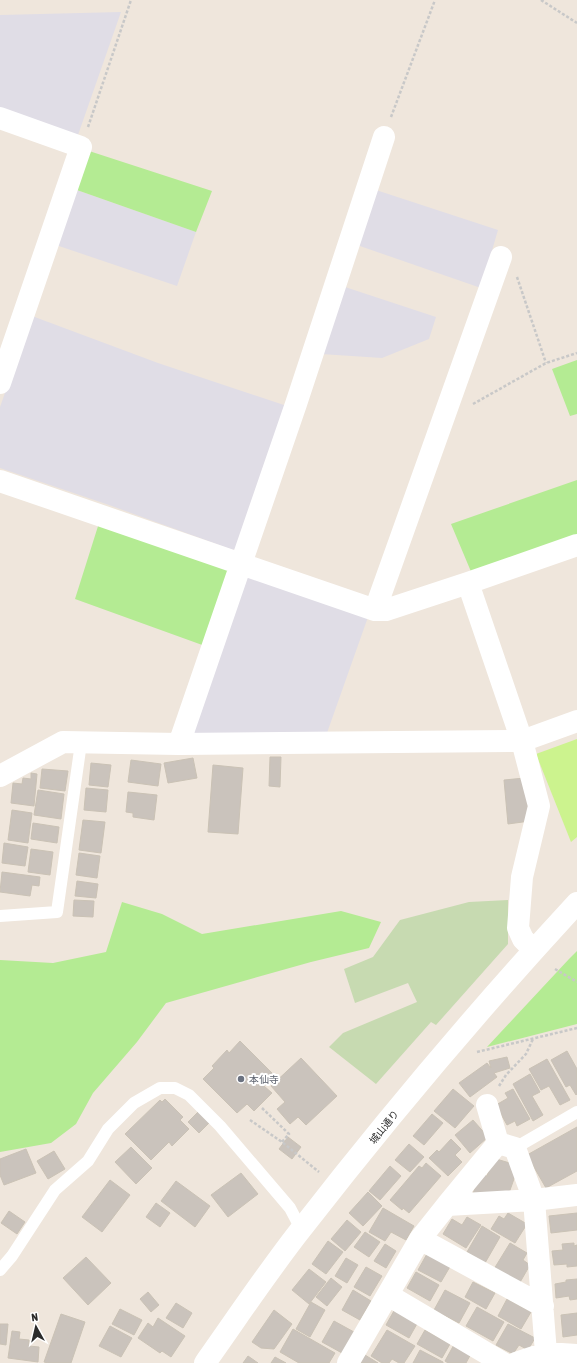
<svg xmlns="http://www.w3.org/2000/svg" width="577" height="1363" viewBox="0 0 577 1363" font-family="'Asap Condensed','Noto Sans JP',sans-serif">
	<style>
		.industrial { fill: #e0dde6 }
		.green { fill: #b4eb93 }
		.cemetery { fill: #c7dab1 }
		.pitch { fill: #ccf38e }
		.building { fill: #cac3bc; stroke: #cac2b5 }
		.lines { fill: none; stroke-linecap: round; stroke-linejoin: round }
		.path { stroke: #c8c8c8; stroke-width: 2.5; stroke-dasharray: 3 2; stroke-linecap: butt }
		.service { stroke: #fff; stroke-width: 12 }
		.minor { stroke: #fff; stroke-width: 22 }
		.tertiary { stroke: #fff; stroke-width: 22 }
		.worship-dot { fill: #6b7280; stroke: #fff; stroke-width: 1.5 }
		.labels { text-anchor: middle; dominant-baseline: central; stroke-width: 4; stroke-linejoin: round; paint-order: stroke }
		.worship-label { font-size: 10px; fill: #5b616d; stroke: #fff; text-anchor: start }
		.street-label { font-size: 10px; fill: #2b2b2b; stroke: #fff }
	</style>
	<rect width="100%" height="100%" fill="#efe6dc"/>
	<path class="industrial" d="M121,12L78,135L0,109V15Z
		M74,189L196,232L177,286L53,244Z
		M376,190L498,230L481,288L357,245Z
		M342,286L436,317L429,339L382,358L321,354Z
		M32,316L158,363L290,407L240,546L233,550L109,505L0,468V407Z
		M244,574L368,617L327,733H190Z"/>
	<path class="green" d="M86,150L212,191L196,232L74,189Z
		M577,360V414L570,416L552,369Z
		M577,480V536L472,574L451,524Z
		M99,523L234,569L205,646L75,599Z
		M122,902L162,914L202,934L341,911L381,922L369,948L311,962L166,1003L137,1042L93,1093L76,1124L51,1143L0,1152V960L53,963L106,952Z
		M577,951V1024L487,1047L569,959Z"/>
	<path class="cemetery" d="M508,900V944L436,1025L431,1022L376,1084L329,1047L343,1033L417,1002L408,983L355,1003L344,969L373,957L400,920L469,902Z"/>
	<path class="pitch" d="M577,739V837L571,842L536,754Z"/>
	<path class="building" d="M270,757H281L280,787L269,786Z
		M193,758L197,778L168,783L164,763Z
		M131,760L161,764L158,786L128,782Z
		M91,763L111,765L108,787L89,785Z
		M213,765L243,768L238,834L208,832Z
		M42,769L68,771L65,791L40,788Z
		M31,773L37,774L34,806L11,803L13,783L22,784L23,778L31,779Z
		M525,778L530,821L508,824L504,780Z
		M86,788L108,790L106,812L84,810Z
		M38,790L64,794L61,819L34,815Z
		M128,792L157,795L154,820L133,817V813L126,812Z
		M12,810L32,813L28,843L8,840Z
		M83,820L105,822L101,853L79,850Z
		M33,823L59,827L57,843L31,839Z
		M4,843L28,847L25,866L2,863Z
		M31,849L53,852L50,875L28,872Z
		M79,853L100,856L97,878L76,875Z
		M2,872L40,877L39,886L32,885L30,896L0,892Z
		M77,881L98,884L96,898L75,896Z
		M74,900L94,901L93,917L73,916Z
		M240,1041L275,1076L264,1086L272,1093L254,1111L247,1104L237,1113L203,1079L214,1068L212,1066L227,1050L229,1053Z
		M567,1051L577,1069V1094L576,1095L570,1085L566,1087L551,1060Z
		M507,1057L510,1068L494,1073L497,1077L470,1097L459,1083L487,1063L491,1068L489,1061Z
		M301,1058L337,1096L306,1125L298,1117L290,1124L277,1109L285,1102L271,1086Z
		M547,1059L570,1100L560,1105L549,1086L541,1090L529,1069Z
		M530,1074L540,1092L532,1096L543,1115L533,1121L513,1084Z
		M453,1089L474,1106L455,1128L434,1111Z
		M513,1089L530,1119L517,1126L515,1121L507,1125L496,1105L508,1098L505,1093Z
		M165,1099L183,1117L180,1120L189,1129L172,1146L169,1142L151,1160L125,1134L160,1100L162,1102Z
		M200,1110L211,1121L199,1133L188,1122Z
		M432,1114L443,1123L424,1145L413,1136Z
		M473,1120L488,1137L470,1153L455,1135Z
		M577,1127V1171L546,1188L527,1155Z
		M288,1137L301,1147L292,1159L279,1149Z
		M451,1139L461,1149L455,1155L462,1162L448,1176L429,1158L437,1150L439,1152Z
		M409,1144L424,1157L410,1172L395,1160Z
		M131,1147L152,1168L136,1184L115,1162Z
		M26,1149L36,1173L4,1185L0,1175V1159Z
		M54,1151L65,1169L48,1179L37,1161Z
		M493,1158L513,1164L515,1176L509,1193L473,1194L479,1174L487,1176Z
		M426,1163L441,1176L409,1213L403,1208L402,1210L390,1200L419,1166L422,1168Z
		M390,1166L401,1176L380,1200L369,1191Z
		M241,1173L258,1194L228,1217L211,1195Z
		M110,1180L130,1195L102,1232L82,1217Z
		M176,1181L210,1206L195,1227L161,1201Z
		M368,1192L382,1206L363,1226L349,1213Z
		M156,1203L170,1213L160,1227L146,1217Z
		M383,1208L414,1226L406,1240L391,1232L385,1241L369,1232Z
		M9,1211L25,1222L17,1234L1,1223Z
		M508,1213L527,1224L515,1243L491,1229L499,1216L504,1219Z
		M577,1213V1230L551,1233L549,1216Z
		M467,1217L481,1225L466,1248L443,1234L452,1219L462,1225Z
		M347,1220L361,1232L345,1251L331,1239Z
		M482,1226L500,1237L485,1263L467,1252Z
		M365,1232L380,1242L369,1257L354,1247Z
		M328,1241L343,1252L326,1274L312,1264Z
		M510,1243L527,1253L523,1260L530,1265L519,1284L494,1269Z
		M574,1243V1246L577,1245V1266L567,1267V1264L554,1265L552,1251L563,1250L562,1244Z
		M385,1244L396,1251L386,1268L374,1261Z
		M428,1252L451,1265L441,1282L418,1270Z
		M86,1257L111,1283L88,1305L63,1278Z
		M346,1258L358,1265L347,1283L335,1276Z
		M366,1267L382,1276L370,1296L354,1287Z
		M309,1269L326,1282L309,1304L292,1290Z
		M416,1272L439,1285L430,1301L407,1288Z
		M331,1278L342,1287L327,1306L316,1297Z
		M577,1279V1299L570,1300L569,1296L556,1298L555,1284L566,1282V1280Z
		M473,1282L495,1293L486,1309L465,1297Z
		M353,1290L371,1301L360,1320L342,1310Z
		M445,1290L470,1303L459,1323L434,1310Z
		M148,1292L159,1305L151,1312L140,1299Z
		M507,1299L531,1312L521,1329L498,1316Z
		M311,1302L325,1310L310,1337L296,1329Z
		M176,1303L192,1313L183,1328L166,1318Z
		M477,1307L504,1322L493,1341L466,1326Z
		M120,1309L142,1320L134,1335L112,1324Z
		M395,1309L418,1322L409,1338L386,1325Z
		M274,1310L292,1324L274,1349L261,1348L252,1342Z
		M577,1313V1335L563,1337L561,1315Z
		M61,1314L85,1322L71,1363H48L44,1362Z
		M158,1318L185,1336L171,1357L162,1351L160,1353L138,1338L148,1323L153,1327Z
		M334,1321L354,1332L342,1353L322,1342Z
		M0,1324H8L6,1345L0,1344Z
		M508,1324L535,1338L528,1350L519,1345L513,1354L496,1345Z
		M110,1326L132,1338L121,1357L99,1346Z
		M293,1329L335,1353L329,1363H299L280,1352Z
		M387,1330L415,1346L404,1363H399L392,1359L389,1363H382L371,1356Z
		M425,1330L450,1344L442,1358L417,1344Z
		M12,1331L20,1332L19,1339L29,1340V1346L39,1347L38,1362L8,1358Z
		M456,1341L473,1350L466,1363H448L445,1361Z
		M420,1350L443,1362V1363H413Z
		M365,1355L378,1363H360Z
		M248,1356L258,1363H243Z
		M275,1357L286,1363H271Z"/>
	<g class="lines">
		<path class="path" d="M541,0L577,23
			M391,117L435,0
			M88,127L131,0
			M517,277L546,363
			M473,404L546,363L577,353
			M555,969L577,982
			M477,1052L577,1028
			M499,1086L506,1075L526,1054L533,1039
			M262,1108L289,1134L282,1142
			M250,1120L282,1142L319,1172"/>
		<path class="service" d="M0,916L57,912L81,743
			M515,1148L577,1112
			M0,1270L12,1256L55,1190L88,1161L108,1129L134,1103L160,1088H175L189,1095L220,1126L290,1208L301,1229"/>
		<path class="minor" d="M0,118L81,147L0,383
			M0,481L375,610H386L468,583L577,545
			M468,583L522,741L539,806L522,877L518,928L523,939L534,950
			M375,610L501,257
			M179,744L296,404L384,137
			M0,776L63,742L179,744L522,741L577,721
			M487,1105L498,1143
			M447,1205L498,1143L515,1148L534,1200L546,1353
			M420,1239L543,1306
			M388,1295L503,1363
			M348,1363L420,1239L447,1205L534,1200L577,1195
			M516,1363L546,1353L577,1355"/>
		<path class="tertiary" d="M205,1363C237,1318 268,1271 302,1228C389,1116 481,1007 577,903"/>
	</g>
	<circle class="worship-dot" cx="241" cy="1079" r="4"/>
	<g class="labels">
		<g class="worship-label">
			<text x="249" y="1079">本仙寺</text>
		</g>
		<g class="street-label">
			<text transform="translate(384 1127) rotate(-51)">城山通り</text>
		</g>
	</g>
	<g transform="translate(36 1327) rotate(352)" stroke="#ffffff" stroke-width="3" paint-order="stroke">
	<path d="M0-3L7 15L0 10L-7 15Z" fill="#2b2b2b"/>
	<text y="-6" font-size="11" font-weight="bold" text-anchor="middle" fill="#2b2b2b">N</text>
	</g>
</svg>
